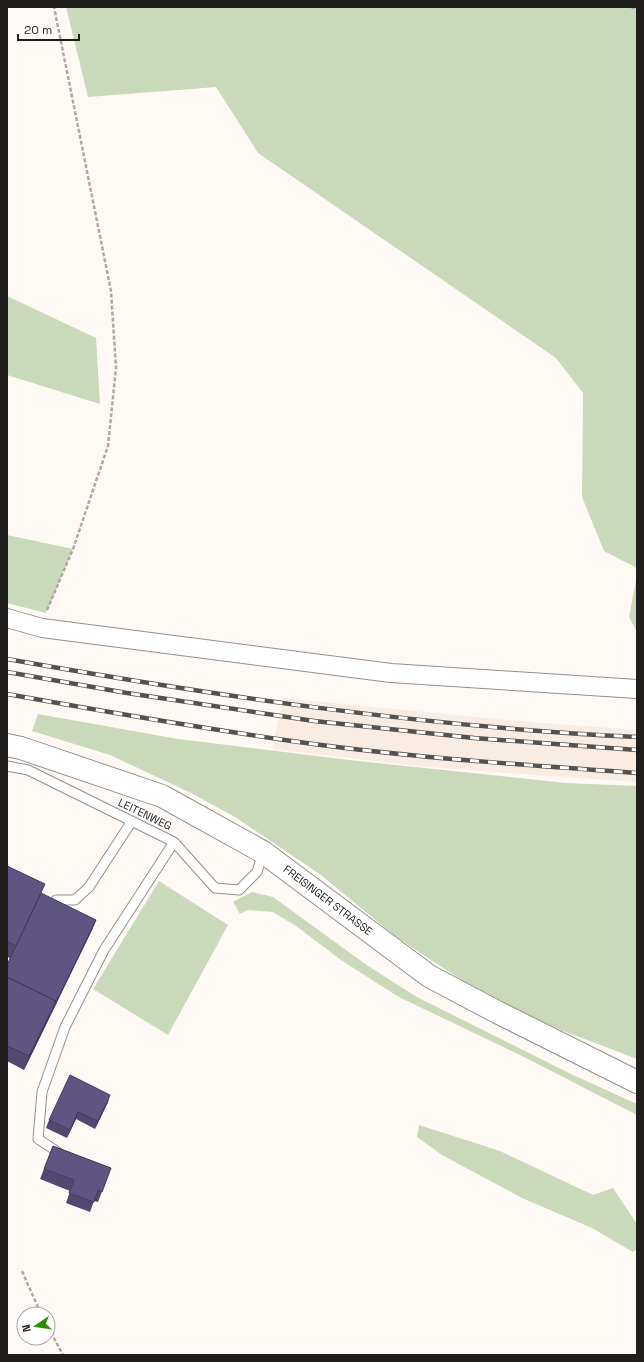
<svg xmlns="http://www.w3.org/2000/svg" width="644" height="1362" viewBox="0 0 644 1362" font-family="'Space Grotesk',sans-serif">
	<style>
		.built { fill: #f9ece3 }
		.green { fill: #c9d9b9 }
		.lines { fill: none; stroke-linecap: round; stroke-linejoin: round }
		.lane-casing { stroke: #958f8c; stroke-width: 11 }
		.street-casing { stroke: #958f8c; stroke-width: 20 }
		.secondary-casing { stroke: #958f8c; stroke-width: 24 }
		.path { stroke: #aea9a6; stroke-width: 2.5; stroke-dasharray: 4 2; stroke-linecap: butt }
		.lane { stroke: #fff; stroke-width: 9 }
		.street { stroke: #fff; stroke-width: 18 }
		.secondary { stroke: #fff; stroke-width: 22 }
		.rail-casing { stroke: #545250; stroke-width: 4.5 }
		.rail { stroke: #fff; stroke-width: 3; stroke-dasharray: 9; stroke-linecap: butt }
		.wall { fill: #524971 }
		.shaded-wall { fill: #423c5c }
		.building { fill: #5f5583; stroke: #423c5c }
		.labels { text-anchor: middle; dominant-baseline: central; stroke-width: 4; stroke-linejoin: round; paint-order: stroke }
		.street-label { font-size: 11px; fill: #201e1d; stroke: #fff }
	</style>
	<rect width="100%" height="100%" fill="#fff9f5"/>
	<path class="built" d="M283,698L506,720L637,730V782L549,776L417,766L272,749Z"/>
	<path class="green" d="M66,7H637V568L604,551L582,497L583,393L556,358L258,153L216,87L88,97Z
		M7,296L96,338L100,404L7,375Z
		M7,535L73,549L46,613L7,603Z
		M637,575V632L629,617Z
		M38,714L178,739L349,760L566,783L637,786V1059L553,1027L469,985L395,936L321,875L235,817L189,792L110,755L32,731Z
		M159,881L228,925L168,1035L93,989Z
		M252,892L273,897L368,966L417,997L571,1074L637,1104V1118L635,1114L524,1057L397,996L341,960L296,926L273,912L247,910L240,914L233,902Z
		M419,1125L500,1151L593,1195L613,1188L637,1224V1249L633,1252L592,1228L522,1198L442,1155L417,1137Z"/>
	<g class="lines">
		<g class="lane-casing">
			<path id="lane" d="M7,766L28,770L174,842L215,888L239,890L257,872L263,852
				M56,900H75L89,887L132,821
				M58,1152L38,1139L42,1092L65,1027L104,950L174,842"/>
		</g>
		<g class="street-casing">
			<path id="street" d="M7,618L42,628L391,673L637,689"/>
		</g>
		<g class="secondary-casing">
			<path id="secondary" d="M7,745L21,748L162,796L263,852L429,976L497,1012L637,1082"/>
		</g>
		<path class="path" d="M631,7L637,9
			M47,610L73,549L108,446L116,368L111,291L54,7
			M22,1271L41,1314
			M48,1327L63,1355"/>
		<use href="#lane" class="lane"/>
		<use href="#street" class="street"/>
		<use href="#secondary" class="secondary"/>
		<g class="rail-casing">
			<path id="rail" d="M7,659C216,696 425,727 637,737
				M7,672L127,693L314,721L474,738L637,750
				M7,694C107,712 206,729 306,743C416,758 527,765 637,773"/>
		</g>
		<use href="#rail" class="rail"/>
	</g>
	<path class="wall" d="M7,866L42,894L96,920L92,930L24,1070L7,1061V965L10,958L7,957Z
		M108,1102L95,1129L76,1119L67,1138L46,1128L49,1120Z
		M53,1146L111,1168L98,1202L94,1201L90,1212L66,1203L70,1191L40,1179Z"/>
	<path class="shaded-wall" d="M96,920L92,930L24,1070L29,1056Z
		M110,1095L108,1102L95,1129L98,1121Z
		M78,1112L76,1119L67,1138L70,1130Z"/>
	<path class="building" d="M7,866L45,884L16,946L7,941Z
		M41,893L96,920L55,1004L56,1001L7,977V965Z
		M7,977L56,1001L29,1056L7,1046Z
		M70,1075L110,1095L98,1121L78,1112L70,1130L49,1120Z
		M53,1146L111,1168L102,1192L98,1190L94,1202L69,1193L74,1180L44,1169Z"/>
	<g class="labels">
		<g class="street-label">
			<text transform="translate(145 814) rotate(26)">LEITENWEG</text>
			<text transform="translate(328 900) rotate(37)">FREISINGER STRASSE</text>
		</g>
	</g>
	<rect width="644" height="1362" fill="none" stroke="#201e1d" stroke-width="16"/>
	<g transform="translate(36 1326) rotate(257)"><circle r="19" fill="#ffffff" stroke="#a6a5a5"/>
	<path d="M0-3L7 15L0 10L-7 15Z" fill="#2d8c00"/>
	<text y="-6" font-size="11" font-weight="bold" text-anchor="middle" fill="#201e1d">N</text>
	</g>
	<path d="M18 34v6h61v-6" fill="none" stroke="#201e1d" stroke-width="2"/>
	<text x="24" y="34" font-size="12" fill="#201e1d" stroke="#ffffff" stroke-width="3" paint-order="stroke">20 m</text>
</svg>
